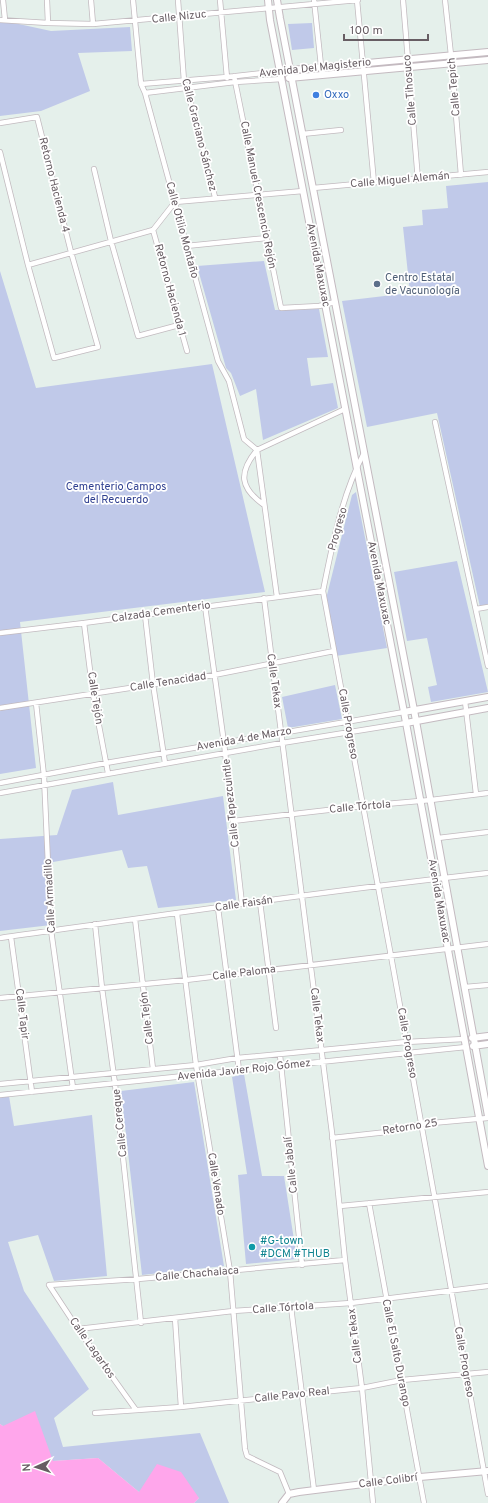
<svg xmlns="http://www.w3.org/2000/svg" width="488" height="1503" viewBox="0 0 488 1503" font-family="Overpass,sans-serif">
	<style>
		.green { fill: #c0c9e9 }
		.water { fill: #ffa6eb }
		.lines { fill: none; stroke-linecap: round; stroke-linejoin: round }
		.street-casing { stroke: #c2babf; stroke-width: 6 }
		.secondary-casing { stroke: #c4bac0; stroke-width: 8 }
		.street { stroke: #fff; stroke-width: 4.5 }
		.secondary { stroke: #fff; stroke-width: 6 }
		.shop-dot { fill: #3f7fe0; stroke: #fff; stroke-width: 1.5 }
		.service-dot { fill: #5c6f8a; stroke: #fff; stroke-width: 1.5 }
		.culture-dot { fill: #0f9aa8; stroke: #fff; stroke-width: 1.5 }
		.labels { text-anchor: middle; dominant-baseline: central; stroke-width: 3.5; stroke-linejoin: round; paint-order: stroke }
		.street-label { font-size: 11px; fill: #675d63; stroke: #fff }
		.shop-label { font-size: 11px; fill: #366cbe; stroke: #fff; text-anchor: start }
		.service-label { font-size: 11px; fill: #4e5e75; stroke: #fff; text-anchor: start }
		.park-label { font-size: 11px; fill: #314191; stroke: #fff }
		.culture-label { font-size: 11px; fill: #0d838f; stroke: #fff; text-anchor: start }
	</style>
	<rect width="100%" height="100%" fill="#e5f0eb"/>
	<path class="green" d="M0,22L14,23L51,31L130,27L132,51L78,53L90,91L41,111L0,116Z
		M312,23L314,48L292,50L288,24Z
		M488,182V606L480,607L437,413L367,427L342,301L410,293L403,227L423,225L422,210L448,208L446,186Z
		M264,261L275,310L319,309L328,357L307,358L311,386L333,383L338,408L263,440L256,389L240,396L231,373L226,368L197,266Z
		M0,271L36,388L212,364L265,592L20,622L36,768L0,774Z
		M356,492L387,648L336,656L327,607V595L352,495Z
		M457,561L488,692L431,702L428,687L437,685L427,638L407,641L394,572Z
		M335,685L342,719L288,728L282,697Z
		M113,782L118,815L223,796L236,900L158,908L147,866L128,868L122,850L53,862L51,925L0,931V839L57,835L72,790Z
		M244,1074L262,1176H284L297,1259L246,1264L238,1175L247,1174L232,1077Z
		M194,1082L224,1266L142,1275L121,1091Z
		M9,1096L14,1126L92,1115L107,1276L54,1281L38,1235L8,1242L24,1291L89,1389L54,1418L63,1447L200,1433L229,1503H194L199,1498L139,1492L98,1458L53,1461L0,1424V1097Z"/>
	<path class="water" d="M35,1411L53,1461L98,1458L139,1492L157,1464L181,1472L199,1498L194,1503H0V1424L3,1426Z"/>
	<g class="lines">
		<g class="street-casing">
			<path id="street" d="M3,0L5,20
				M47,0L48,23
				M91,0L93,24
				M133,0L141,84L145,93L218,361L229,381L244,439L257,450
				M178,0L184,81L187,88L215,197
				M220,0L227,78
				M314,0L322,75
				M357,0L374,183
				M403,0L418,180
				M445,0L451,55L461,175
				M0,20L48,23L93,24L358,0
				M234,76L281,308L319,306L335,302
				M141,84L227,77L280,71
				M145,93L235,82L282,79
				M0,123L37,117L71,252L98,347L54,358L28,265L0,152
				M302,134L341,130
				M94,169L111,241L138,336L179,325
				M313,188L488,172
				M153,230L187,351
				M186,246L267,238
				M28,265L153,230L175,202L303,191
				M435,422L488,666
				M257,450L277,597
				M364,453C342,494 332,546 323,591L391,956L488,1494
				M264,505C240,488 238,473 257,450L345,409
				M264,598L332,1133L345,1260L362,1388L373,1503
				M205,606L224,743L242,904
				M476,609L488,607
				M145,615L153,684L165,763
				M84,623L93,694L108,773
				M0,633L84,623L323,591
				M465,701L476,794
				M36,703L44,776L51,930L73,1088
				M0,708L214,675L334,651
				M0,783L106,763L404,712
				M0,793L282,743L406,723
				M233,821L363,806L431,800L488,793
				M438,838L488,832
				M260,902L276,1028
				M218,908L239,1070
				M177,914L196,1065L230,1271L245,1449L247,1456L280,1472L289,1494
				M135,919L153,1069
				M95,924L102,988L115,1084L141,1323
				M11,937L32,1092
				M0,938C162,915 325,891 488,873
				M465,987L488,985
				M0,998L186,980L488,944
				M280,1055L302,1265
				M0,1084L196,1065L237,1058L406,1042L464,1039
				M0,1095L466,1047
				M332,1138L387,1132L421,1124L488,1118
				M369,1203L424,1503
				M340,1206L488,1192
				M49,1285L138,1279L345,1260
				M49,1285L78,1329L136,1410
				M291,1307L314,1490
				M175,1318L181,1407
				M78,1329L233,1311L351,1303L488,1286
				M95,1413L181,1407L302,1394L362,1388L402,1380L488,1372"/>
		</g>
		<g class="secondary-casing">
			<path id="secondary" d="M268,0L270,20L404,712L488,1166
				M277,0L280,18L414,710L488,1116
				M280,71L488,52
				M289,78L488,60
				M404,712L488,697
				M406,723L488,708
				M472,1038L488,1036
				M473,1046L488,1044
				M282,1503L289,1494L299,1492L420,1477L488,1471"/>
		</g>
		<use href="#street" class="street"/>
		<use href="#secondary" class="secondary"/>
	</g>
	<circle class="shop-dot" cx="316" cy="95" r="4"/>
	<circle class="service-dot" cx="377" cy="284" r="4"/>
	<circle class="culture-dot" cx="252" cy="1247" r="4"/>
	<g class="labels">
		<g class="street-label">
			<text transform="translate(179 17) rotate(-6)">Calle Nizuc</text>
			<text transform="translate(315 68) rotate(-6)">Avenida Del Magisterio</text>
			<text transform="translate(454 87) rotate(-95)">Calle Tepich</text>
			<text transform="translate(410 90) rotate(-95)">Calle Tihosuco</text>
			<text transform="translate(199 135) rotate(76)">Calle Graciano Sánchez</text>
			<text transform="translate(400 180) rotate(-5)">Calle Miguel Alemán</text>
			<text transform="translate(54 185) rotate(76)">Retorno Hacienda 4</text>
			<text transform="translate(258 195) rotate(79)">Calle Manuel Crescencio Rejón</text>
			<text transform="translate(182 230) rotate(75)">Calle Otilio Montaño</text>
			<text transform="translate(318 265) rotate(79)">Avenida Maxuxac</text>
			<text transform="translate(170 290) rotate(75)">Retorno Hacienda 1</text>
			<text transform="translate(338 529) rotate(-74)">Progreso</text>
			<text transform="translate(379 583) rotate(79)">Avenida Maxuxac</text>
			<text transform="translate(161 612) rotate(-8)">Calzada Cementerio</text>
			<text transform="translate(274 681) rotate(82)">Calle Tekax</text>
			<text transform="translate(168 682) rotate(-9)">Calle Tenacidad</text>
			<text transform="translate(95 698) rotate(81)">Calle Tejón</text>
			<text transform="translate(348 724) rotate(80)">Calle Progreso</text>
			<text transform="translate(244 739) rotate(-10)">Avenida 4 de Marzo</text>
			<text transform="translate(231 803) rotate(-96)">Calle Tepezcuintle</text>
			<text transform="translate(360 807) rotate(-5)">Calle Tórtola</text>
			<text transform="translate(50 896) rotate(-93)">Calle Armadillo</text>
			<text transform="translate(439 901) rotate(80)">Avenida Maxuxac</text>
			<text transform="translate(244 904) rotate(-8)">Calle Faisán</text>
			<text transform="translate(244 973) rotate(-7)">Calle Paloma</text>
			<text transform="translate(22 1014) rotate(83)">Calle Tapir</text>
			<text transform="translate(317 1015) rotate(83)">Calle Tekax</text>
			<text transform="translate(147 1018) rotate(-97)">Calle Tejón</text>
			<text transform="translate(407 1043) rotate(80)">Calle Progreso</text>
			<text transform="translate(244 1070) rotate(-6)">Avenida Javier Rojo Gómez</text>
			<text transform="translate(120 1123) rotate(-96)">Calle Cereque</text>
			<text transform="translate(410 1127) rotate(-9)">Retorno 25</text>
			<text transform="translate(291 1165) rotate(-96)">Calle Jabalí</text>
			<text transform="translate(216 1184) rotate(81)">Calle Venado</text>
			<text transform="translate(197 1274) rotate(-5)">Calle Chachalaca</text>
			<text transform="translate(283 1308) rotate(-4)">Calle Tórtola</text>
			<text transform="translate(355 1336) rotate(-97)">Calle Tekax</text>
			<text transform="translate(92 1348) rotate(55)">Calle Lagartos</text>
			<text transform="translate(396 1353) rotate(79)">Calle El Salto Durango</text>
			<text transform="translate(464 1362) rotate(80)">Calle Progreso</text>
			<text transform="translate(292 1395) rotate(-6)">Calle Pavo Real</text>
			<text transform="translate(388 1481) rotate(-7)">Calle Colibrí</text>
		</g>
		<g class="shop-label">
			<text x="324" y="95">Oxxo</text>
		</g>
		<g class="service-label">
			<text x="385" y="278">Centro Estatal<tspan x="385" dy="13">de Vacunología</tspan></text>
		</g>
		<g class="park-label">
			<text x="116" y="487">Cementerio Campos<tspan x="116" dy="13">del Recuerdo</tspan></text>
		</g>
		<g class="culture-label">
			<text x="260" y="1241">#G-town<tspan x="260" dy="13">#DCM #THUB</tspan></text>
		</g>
	</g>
	<g transform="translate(36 1467) rotate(267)" stroke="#ffffff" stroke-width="3" paint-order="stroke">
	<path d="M0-3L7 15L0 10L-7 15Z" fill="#675d63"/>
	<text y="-6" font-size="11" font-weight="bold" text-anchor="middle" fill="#675d63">N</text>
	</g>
	<path d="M344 34v6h84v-6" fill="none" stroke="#675d63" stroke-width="2"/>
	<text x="350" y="34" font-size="12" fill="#675d63" stroke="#ffffff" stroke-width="3" paint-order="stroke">100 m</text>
</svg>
